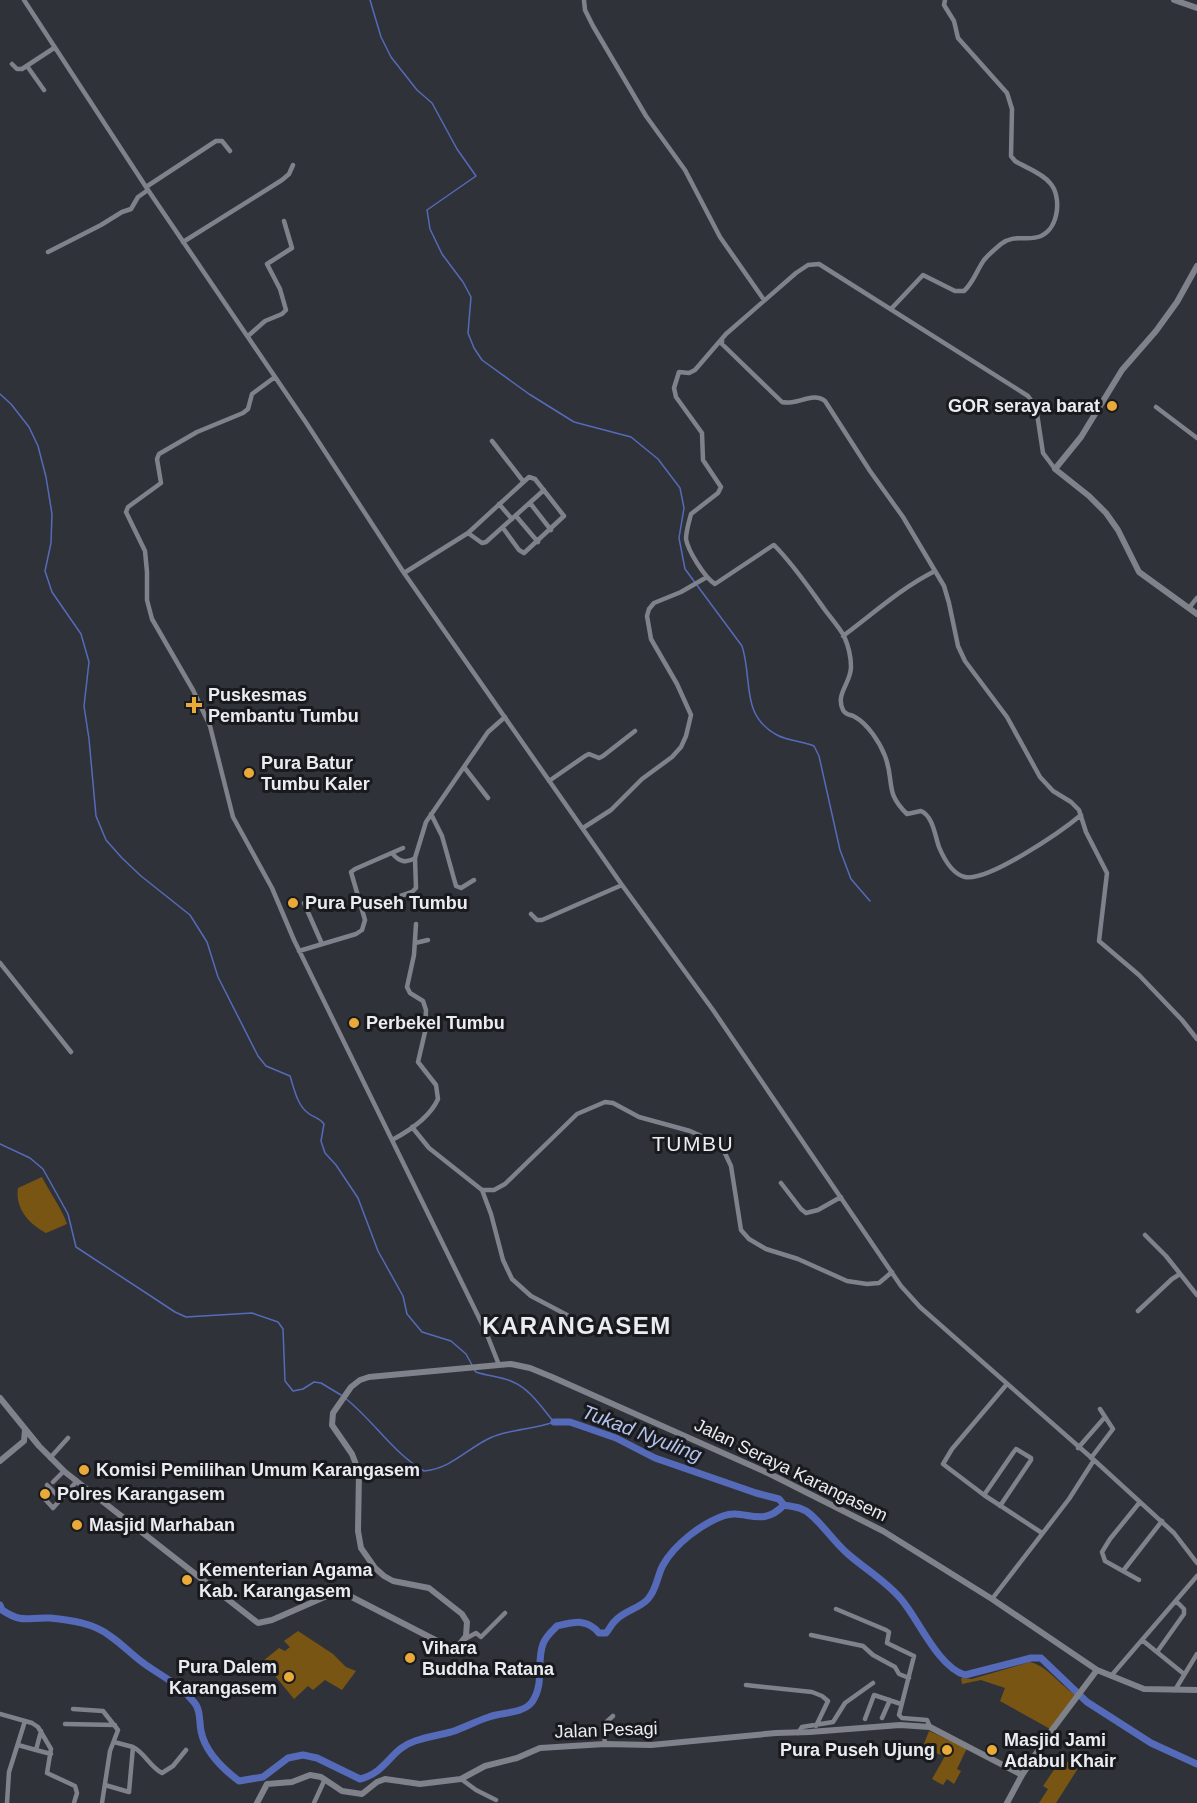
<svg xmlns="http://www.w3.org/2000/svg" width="1197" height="1803" viewBox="0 0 1197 1803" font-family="Helvetica,sans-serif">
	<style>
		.green { fill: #795514 }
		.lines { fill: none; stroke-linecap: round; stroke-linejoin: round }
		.stream { stroke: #556bb9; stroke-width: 1.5 }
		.river { stroke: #556bb9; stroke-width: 7 }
		.street { stroke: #7f828b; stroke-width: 4.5 }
		.secondary { stroke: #7f828b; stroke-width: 6 }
		.poi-dot { fill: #eaaa39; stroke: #191a1e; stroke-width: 2 }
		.labels { text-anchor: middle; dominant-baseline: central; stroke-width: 6; stroke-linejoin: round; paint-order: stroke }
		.poi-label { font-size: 18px; font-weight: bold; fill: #ebecf1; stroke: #191a1e; text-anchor: start }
		.street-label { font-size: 18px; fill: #ebecf1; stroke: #191a1e }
		.water-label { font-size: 20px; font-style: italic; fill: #b4c2ec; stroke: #191a1e }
		.quarter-label { font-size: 21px; letter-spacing: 1.5px; fill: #ebecf1; stroke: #191a1e }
		.district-label { font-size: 24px; font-weight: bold; letter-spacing: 1.5px; fill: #ebecf1; stroke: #191a1e }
	</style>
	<rect width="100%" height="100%" fill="#30323a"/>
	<path class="green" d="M42,1177C50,1193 61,1207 67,1224L46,1233C28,1223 15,1208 18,1188Z
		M298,1631L333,1654L346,1667L356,1671L342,1690L325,1680L313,1690L308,1686L294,1699L263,1661L279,1648L285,1651L290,1647L284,1641Z
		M1030,1662C1049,1667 1059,1685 1076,1695L1052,1730L1000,1701L1005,1688L981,1680L962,1684L961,1678L972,1679Z
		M929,1731L967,1748L957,1769L961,1771L954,1784L947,1779L943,1785L932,1779L945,1756L922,1749Z
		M1071,1757L1082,1762L1056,1803H1039L1048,1789L1043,1786L1058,1764L1064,1767Z"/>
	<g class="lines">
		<path class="stream" d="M370,0L381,37L391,57L417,90L432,103L457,149L476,176L427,210L430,229L442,254L463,282L471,297L468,333L474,348L482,360L529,394L574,422L631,437L658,459L680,488L684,508L679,538L685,569L742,646C753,680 740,715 777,735C788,741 802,741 814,746L819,756L840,850L851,879L870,901
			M0,394L11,404L29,427L38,446L46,477L52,514L51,543L45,571L52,592L81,634L89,662L84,706L89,739L96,816L106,840L122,858L141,876L190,915L207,942L218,977L258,1056L266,1066L290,1076C294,1088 297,1105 308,1113C314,1118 319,1117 324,1124L321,1141L325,1153L336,1165L358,1198L378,1251L403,1296L407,1314L422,1332L451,1341L466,1354L472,1365
			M0,1144L30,1158L43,1169L68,1214L76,1247L175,1312L186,1317L252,1313L278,1322L283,1329L285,1381L293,1391L303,1389L314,1382L321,1383L341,1395
			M345,1398C373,1420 393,1453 424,1471C449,1469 465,1451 486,1440C506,1429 532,1430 554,1422C542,1408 530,1389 513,1382C504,1377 487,1376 476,1372L474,1369"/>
		<path class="river" d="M554,1422H570L616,1438L655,1458L756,1493L779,1499L784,1505C794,1507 802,1507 810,1514C824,1526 834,1542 848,1554C865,1569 886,1581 901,1599C919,1620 938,1667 965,1675L1031,1658H1041L1087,1702L1151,1743L1197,1764
			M0,1605L2,1610C23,1624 27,1617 50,1618C70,1620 94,1623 110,1636C122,1644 131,1654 142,1662C159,1675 180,1684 193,1701C201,1709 199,1721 201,1731C205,1752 223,1769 239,1781L263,1777L288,1758L303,1755L317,1758L360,1779C388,1772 390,1749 415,1741C427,1737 439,1735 451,1732C464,1728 476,1721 489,1717C502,1712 523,1714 532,1702C545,1683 536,1662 543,1644C545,1637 552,1631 557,1626C574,1622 587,1618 599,1633H606C609,1630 611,1625 614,1622C623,1611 639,1609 648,1599C657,1589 657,1576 663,1565C675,1544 701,1524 723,1516C745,1508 761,1529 784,1505"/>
		<path class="street" d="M24,0L148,190L305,421L404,573L622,885L713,1010L901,1286L920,1307L1094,1460L1069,1499L992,1599
			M584,0L585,10L593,26L646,116L685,170L720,237L764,300
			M12,64L17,69H22L54,48
			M27,66L44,90
			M146,187L216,141H222L230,151
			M183,242L282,180L289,174L293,165
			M48,252L101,225L122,212L131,209L138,197L148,190
			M891,309L923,275L955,291H964C973,283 977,270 984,260C989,254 995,249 1001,244C1016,233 1027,242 1041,236C1059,228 1062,196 1050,183C1041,172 1026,168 1015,161L1011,156L1012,109L1007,93L958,38L954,21L944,5L945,0
			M248,336L265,321L282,314L286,310L280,289L267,264L292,248L284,221
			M722,340V344L782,402C796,406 813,391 825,401L870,471L903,517L944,586L949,603L958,646L965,661L1007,717L1040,777L1053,791L1071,802L1079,810L1086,832L1107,873L1099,941L1139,975L1182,1020L1197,1039
			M275,377L252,394L248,409L243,413L197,432L159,454L157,459L161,483L128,507L126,512L145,551L147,572V600L152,619L193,690L210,726L233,817L272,888L294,940L486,1332L499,1365
			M1156,407L1197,438
			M492,441L523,481
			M1055,469L1043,453L1036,407L1028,396L819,264L808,265L796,273L726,334L695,370L689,373L679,372L674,388L676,397L702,433L703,460L721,487L718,493L691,514C689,522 686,531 686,539C688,551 705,578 715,584L772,546L774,545C794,565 809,588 825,610C831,618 839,627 844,636C848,645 851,657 851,667C851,683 835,694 843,710C846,716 851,714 855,717C868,724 880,743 885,756C895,782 884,792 907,814L921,811C933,816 935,836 939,847C944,859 952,874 965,877C988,882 1062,831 1081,815
			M530,503L551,530
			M499,504L512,519
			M516,516L538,542
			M468,533L482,543L486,542L544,490
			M404,573L468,533L529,477L535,479L564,516L524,553L519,550L503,528
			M1189,608L1197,598
			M843,636C874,613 901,588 935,571
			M464,767L488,798
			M549,781L585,756L589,754L599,758L603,756L635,731
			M431,814L442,836L456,886L461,888L474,880
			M583,828L611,810L642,779L672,757L681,747L686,736L691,715L677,684L651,639L647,616L649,609L654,603L681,592L707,577
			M392,853C398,861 406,864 415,858
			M304,903L322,944
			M363,909L412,892L416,888L415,858L426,822L488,732L505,717
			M531,914L537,920H542L622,885
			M415,943L428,940
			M299,951L356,934L362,930L365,920L351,872L355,869L403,848
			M0,963L71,1052
			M412,1127L429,1148L482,1190L491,1214L503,1260L512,1279L531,1296L567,1315
			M392,1140C409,1131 430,1117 438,1099L436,1085L418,1062L425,1032L426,1010L423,1001L410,993L407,987L414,955L416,924
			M781,1183L801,1209L806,1213L818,1210L841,1197
			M482,1190H494L505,1184L577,1114L605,1102L613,1103L639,1117L690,1131L713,1141L722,1147L731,1166L741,1230L749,1239L766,1249L798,1259L847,1281L867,1284L879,1283L892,1272
			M1145,1235L1166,1256L1197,1295
			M1138,1311L1172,1279L1180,1274
			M1007,1384L952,1449L943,1464L984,1495L1042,1533
			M1078,1448L1105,1417
			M50,1458L68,1438
			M1091,1458L1113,1429L1100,1409
			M1094,1460L1174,1533L1197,1563
			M53,1482L64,1471
			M47,1485L61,1499
			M984,1495L1013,1453L1016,1449L1031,1458V1460L1000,1506
			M43,1497L53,1508L77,1481
			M1123,1571L1162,1521
			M1139,1580L1105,1561L1102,1552L1110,1539L1140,1502
			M836,1609L886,1630L889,1632L887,1643L914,1656L899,1715L902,1718L927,1720L930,1727
			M811,1635L863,1646L873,1655L895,1667L899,1674L909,1678
			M465,1639L476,1633L481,1637L505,1613
			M1142,1640L1184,1674
			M1157,1652L1184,1614V1609L1176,1601
			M1111,1676L1197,1576
			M746,1685L812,1692L822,1696L828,1701L816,1726
			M1175,1690L1197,1654
			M73,1709L103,1711L118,1730L110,1751L102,1803
			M0,1714L32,1723L38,1727L51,1749L47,1773L75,1786L77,1793L74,1803
			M882,1718L890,1700
			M865,1719L874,1695L901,1704
			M65,1724L115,1725
			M41,1731L36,1750L51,1754
			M798,1733L802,1727L833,1722L845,1703L873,1683
			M114,1742L133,1747
			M605,1744L603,1725L613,1716
			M18,1745L36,1750
			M461,1779L476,1790L496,1800
			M105,1785L129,1792L133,1747C145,1753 150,1767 162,1773L173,1766L186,1750
			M7,1803L9,1772L25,1721
			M314,1803L325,1779"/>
		<path class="secondary" d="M1174,0L1197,8
			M1197,266L1177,302L1156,331L1122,370L1081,437L1055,469L1089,496L1106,513L1118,530L1139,572L1197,614
			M0,1398L39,1446L65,1472L258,1623L272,1620L336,1592H342L447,1646L459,1645L466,1636L467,1622L462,1614L429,1588L393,1581L384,1576L375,1568L361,1548L358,1531L359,1472L352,1454L332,1425L333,1413L351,1387L360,1380L369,1377L511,1364L530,1368L552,1377L770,1474L883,1531L992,1599L1097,1670L1144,1689L1197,1690
			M0,1461L24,1441L25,1430
			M257,1803L267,1784L292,1782L310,1775L321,1777L342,1791L362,1794L377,1782L385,1779L420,1784L461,1779L485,1766L517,1758L540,1748L605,1744L651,1745L776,1733L810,1732L900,1725L930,1727L1022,1775
			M1007,1803L1022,1775L1049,1734L1097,1670"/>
	</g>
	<g class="poi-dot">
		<circle cx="1112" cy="406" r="6"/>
		<path d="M191 696h6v6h6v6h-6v6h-6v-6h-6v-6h6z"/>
		<circle cx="249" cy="773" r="6"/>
		<circle cx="293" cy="903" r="6"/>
		<circle cx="354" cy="1023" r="6"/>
		<circle cx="84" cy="1470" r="6"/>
		<circle cx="45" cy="1494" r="6"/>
		<circle cx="77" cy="1525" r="6"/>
		<circle cx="187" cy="1580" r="6"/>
		<circle cx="410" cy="1658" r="6"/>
		<circle cx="289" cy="1677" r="6"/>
		<circle cx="947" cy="1750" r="6"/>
		<circle cx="992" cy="1750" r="6"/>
	</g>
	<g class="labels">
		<g class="poi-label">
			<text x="1100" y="406" text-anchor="end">GOR seraya barat</text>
			<text x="208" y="695">Puskesmas<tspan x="208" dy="21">Pembantu Tumbu</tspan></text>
			<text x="261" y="763">Pura Batur<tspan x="261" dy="21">Tumbu Kaler</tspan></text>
			<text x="305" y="903">Pura Puseh Tumbu</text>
			<text x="366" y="1023">Perbekel Tumbu</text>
			<text x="96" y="1470">Komisi Pemilihan Umum Karangasem</text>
			<text x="57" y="1494">Polres Karangasem</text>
			<text x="89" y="1525">Masjid Marhaban</text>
			<text x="199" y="1570">Kementerian Agama<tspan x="199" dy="21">Kab. Karangasem</tspan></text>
			<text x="422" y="1648">Vihara<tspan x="422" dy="21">Buddha Ratana</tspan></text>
			<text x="277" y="1667" text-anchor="end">Pura Dalem<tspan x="277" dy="21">Karangasem</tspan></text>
			<text x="1004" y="1740">Masjid Jami<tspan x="1004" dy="21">Adabul Khair</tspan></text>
			<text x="935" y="1750" text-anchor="end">Pura Puseh Ujung</text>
		</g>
		<g class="street-label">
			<text transform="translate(791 1470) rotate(26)">Jalan Seraya Karangasem</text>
			<text transform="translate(606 1730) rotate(-2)">Jalan Pesagi</text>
		</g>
		<g class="water-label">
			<text transform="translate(642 1433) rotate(21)">Tukad Nyuling</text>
		</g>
		<g class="quarter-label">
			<text x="693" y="1143">TUMBU</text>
		</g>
		<g class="district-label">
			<text x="577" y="1325">KARANGASEM</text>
		</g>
	</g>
</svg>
